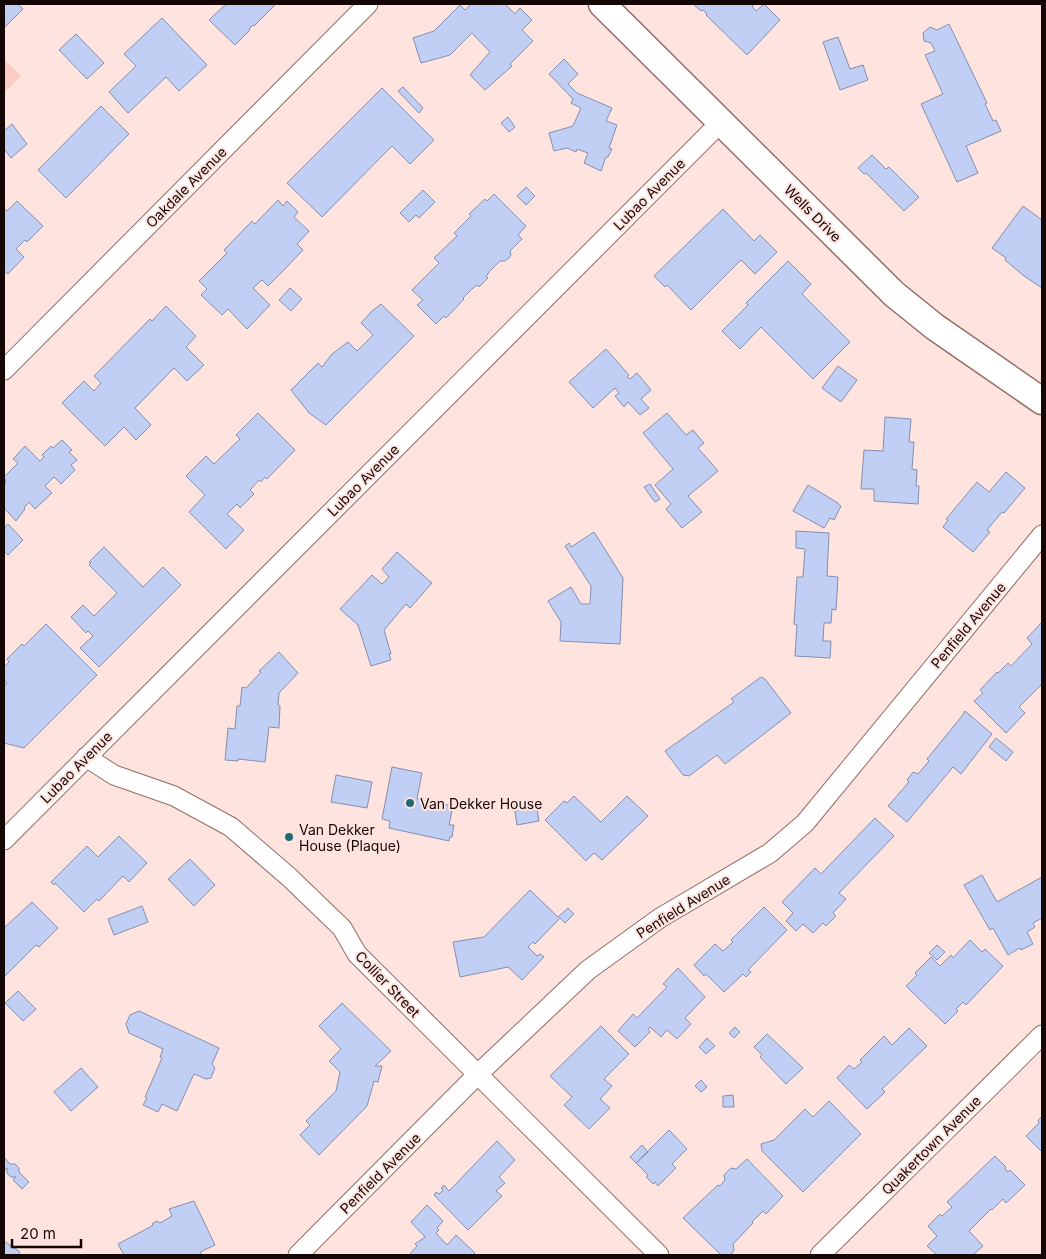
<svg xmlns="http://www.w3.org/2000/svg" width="1046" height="1259" viewBox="0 0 1046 1259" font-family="Inter,sans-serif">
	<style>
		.green { fill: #fdccc3 }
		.building { fill: #c2cff5; stroke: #838fb0 }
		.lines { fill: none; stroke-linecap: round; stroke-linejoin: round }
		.street-casing { stroke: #946c65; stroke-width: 21 }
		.secondary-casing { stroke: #946c65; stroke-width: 29 }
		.street { stroke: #fff; stroke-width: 19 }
		.secondary { stroke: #fff; stroke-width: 26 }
		.poi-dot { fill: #206975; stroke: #ffe3de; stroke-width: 2 }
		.labels { text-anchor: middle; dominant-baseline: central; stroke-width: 4; stroke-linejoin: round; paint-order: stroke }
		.street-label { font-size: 14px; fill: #150705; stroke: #ffe3de }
		.poi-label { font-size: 14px; fill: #150705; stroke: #ffe3de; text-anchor: start }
	</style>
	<rect width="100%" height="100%" fill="#ffe3de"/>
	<path class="green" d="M4,59L21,76L4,93Z"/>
	<path class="building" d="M4,4H18L23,9L4,28Z
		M226,4H276L254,26L253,25L249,29L250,30L235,45L209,20Z
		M471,4H505L515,14L520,8L532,20L522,30L533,41L510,64L512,66L485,90L470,75L490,52L472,33L450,55L421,63L413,38L434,31L460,5L465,10Z
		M693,4H755L752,6L756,11L764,4L780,20L747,55L706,15L707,14L703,10L701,11Z
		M162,18L207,65L179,91L166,77L128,113L109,92L136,66L124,54Z
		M949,24L987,103L985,104L993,121L996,120L1001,131L966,146L978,173L957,182L921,104L943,94L925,55L935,51L931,43L924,41L923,33L930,27L937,30Z
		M76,34L104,63L87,79L59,50Z
		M838,37L850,69L863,65L868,80L840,90L823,42Z
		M564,59L578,74L568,84L577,93L612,108L606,121L617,125L609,148L612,149L608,157H606L601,171L584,163L588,153L577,149L576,152L567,148L554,151L549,133L573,126L581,108L571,103L573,99L549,74Z
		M403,87L423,108L419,113L398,91Z
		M382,88L434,140L410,164L392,146L322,217L287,183Z
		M101,106L129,134L66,198L38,170Z
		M508,117L515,127L509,132L501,123Z
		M12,124L27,144L11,158L4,149V131Z
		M872,155L886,169L889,167L919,197L904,211L866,173L864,174L858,168Z
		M526,187L535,196L526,205L517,196Z
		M423,190L435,202L419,218L416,215L409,222L400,213Z
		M494,194L526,226L518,235L522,239L510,251L511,255L509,258L505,261H500L489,272L486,277L488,278L479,287L477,285L473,288L463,298L464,299L446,318L444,316L436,324L417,305L423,300L412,290L439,263L434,258L457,236L454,233L471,216L469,214L485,199L487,201Z
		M278,200L283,206L287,201L298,212L294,217L309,231L297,244L303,250L282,272L268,286L262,280L253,288L270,305L247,329L228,309L222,315L201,295L207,289L199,281L227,253L224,250L252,221L255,224Z
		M17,201L43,226L27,242L25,240L16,249L24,257L8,274L4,271V208L7,211Z
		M1023,206L1042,220V288L1024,276L1005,260L1006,258L992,248Z
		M723,209L754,241L760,235L777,252L755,274L741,260L691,310L667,285L665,287L654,276Z
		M788,261L811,284L802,294L850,342L813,379L761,327L740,349L722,331L748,305L746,303Z
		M290,288L302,299L291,311L279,300Z
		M381,304L414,336L326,425L309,413L291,390L318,363L322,367L332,354L348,342L357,351L373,335L361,323L372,311Z
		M166,306L196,336L186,347L204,365L187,381L174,368L135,408L151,425L136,440L124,427L105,446L62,403L84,381L94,391L101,383L94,376L150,319L152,321Z
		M606,349L629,375L627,377L630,379L637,373L651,390L641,399L649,408L640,415L628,402L624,407L615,396L619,393L615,388L593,408L569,382Z
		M838,366L857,380L841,402L822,388Z
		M258,413L295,450L267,479L265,477L261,482L259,480L250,490L254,494L240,508L237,504L227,514L244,530L226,549L189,512L205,495L186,476L206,456L214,464L240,439L236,435Z
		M667,413L686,435L693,430L704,443L698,448L718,471L688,496L702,512L682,528L666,509L671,504L655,485L673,469L643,433Z
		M885,417L911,419L909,442H914L912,469L917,470L916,486H919L918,504L874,501V489H861L864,450L883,451Z
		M62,440L72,450L69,452L77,460L71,465L75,470L61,484L54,477L45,486L52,493L35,509L29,502L24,508L25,509L16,521L4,508V485L6,482L4,477L18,463L13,459L25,446L40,461L44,457L42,455L51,446L53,448Z
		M1006,472L1025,488L1004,513L1002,512L987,530L990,532L973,552L943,527L948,520L946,519L977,482L989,492Z
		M650,484L660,499L655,502L644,487Z
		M808,485L838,503V504L841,506L834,520L830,518L824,528L793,511Z
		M8,524L23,540L8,555L4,551V528Z
		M796,531L829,533L827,576L838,577L836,610L832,609L831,623H824L823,641H831L830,658L795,656L797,625L794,624L797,577H803L805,549L796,548Z
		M594,532L623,578L620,644L560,641L561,622L548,601L571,587L581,604H590L591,586L565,546L569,543L571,547Z
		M104,547L143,587L163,567L181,585L99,667L80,648L93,636L88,631L86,633L71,617L83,605L94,616L117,593L89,565L91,563L89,562Z
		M397,552L432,583L410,608L406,604L384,630L391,654H389L391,660L371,666L358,625L340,609L372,575L382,584L389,577L382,569Z
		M1042,622V684L1019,707L1025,713L1006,733L974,701L983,693L980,690L997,672L998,673L1008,663L1011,666L1032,644L1027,638Z
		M46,624L97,675L24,748L4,743V687L7,683L4,680V667L9,662L7,659L22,644L24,646Z
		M279,652L298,673L279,693L278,705L280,706L279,728L269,727L265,762L238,759V761L225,760L228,728L235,729L237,706H240L242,687L246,688L261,672L259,671Z
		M761,677L765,679L791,713L725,764L717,755L689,776L683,775L665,751L734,702L731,699Z
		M965,711L992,734L961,774L953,767L907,822L888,806L909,782L907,780L913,772L918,774L929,761L927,759L962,716Z
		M996,738L1013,752L1006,761L989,747Z
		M392,767L422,773L417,799L453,806L449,825H454L452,837H450L449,841L389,828L390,821L382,819Z
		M336,775L372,782L367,808L331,802Z
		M574,796L601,822L627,796L648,816L602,860L594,853L586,861L545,820L564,801L567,803Z
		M536,802L539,821L517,825L514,805Z
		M875,818L894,836L839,893L846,899L833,913L836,916L826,926L823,923L813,933L803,924L796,931L786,921L793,913L782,902L815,868L821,874Z
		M119,836L147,863L129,882L123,876L99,901L97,899L84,912L55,883L54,885L51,882L87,846L98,857Z
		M190,859L215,885L194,906L168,879Z
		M982,875L997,902L1042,877V918L1033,923L1035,927L1027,932L1033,944L1021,950L1020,948L1008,955L993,928L990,930L964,885Z
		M530,890L558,917L568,908L574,914L565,923L560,918L535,944L533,942L528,947L537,956L540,954L544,957L522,980L508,967L460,977L453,942L484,937Z
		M32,902L58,928L39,947L36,945L4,977V928Z
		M142,906L148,922L114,935L108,919Z
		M764,907L787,930L748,970L751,972L746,977L743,974L724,992L706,974L704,976L694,965L715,944L723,951L733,942L731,940Z
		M970,940L982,952L985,949L1003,966L966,1005L963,1002L956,1009L958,1011L945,1024L906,986L917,975L915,973L931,957L940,966L951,955L953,958Z
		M937,945L945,952L937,960L929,953Z
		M678,968L705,997L685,1018L691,1024L677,1039L667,1030L661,1037L650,1027L648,1029L650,1032L635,1047L618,1031L633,1014L637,1018L667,987L663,984Z
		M18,991L36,1009L23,1021L5,1003Z
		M342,1003L391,1051L375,1066H382L378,1082L374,1081L367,1106L319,1155L300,1135L310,1125L306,1121L336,1091L340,1072L329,1061L341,1049L319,1026Z
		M139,1011L219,1048L212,1064L215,1068L211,1078L206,1079L194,1074L177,1111L162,1104L158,1112L143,1105L147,1098L145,1097L162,1058L160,1057L163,1049L129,1033L126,1024L130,1015Z
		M601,1026L629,1054L604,1079L612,1086L600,1099L610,1108L589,1129L564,1105L572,1097L550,1076Z
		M735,1027L740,1032L734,1038L729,1033Z
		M909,1028L927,1046L882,1089L885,1092L867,1109L837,1078L849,1065L854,1069L862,1062L860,1060L884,1036L892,1045Z
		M767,1034L803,1068L786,1084L760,1057L762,1055L754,1047Z
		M707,1038L715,1046L706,1054L699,1047Z
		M81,1068L98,1087L71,1111L54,1092Z
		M701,1080L707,1087L701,1092L695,1086Z
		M733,1095L734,1107H723V1096Z
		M829,1101L861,1134L803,1192L762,1151L761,1144L774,1140L805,1109L813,1117Z
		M1042,1116V1152L1026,1136L1039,1123L1038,1121Z
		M669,1130L687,1149L672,1164L676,1168L658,1186L655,1182L653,1184L646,1177L648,1175L636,1163Z
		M497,1141L515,1160L499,1177L505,1183L496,1191L502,1196L468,1230L434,1195L436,1192L439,1194L443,1190L441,1188L444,1185L449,1191Z
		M642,1145L648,1152L636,1163L630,1157Z
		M995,1156L1006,1167L1005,1169L1008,1172L1010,1170L1025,1185L1006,1203L1003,1199L992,1210L991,1209L969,1231L983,1246L973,1255H937L927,1246L937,1236L928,1226L940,1214L942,1216L952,1207L947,1202Z
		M4,1157L10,1164H15L19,1168V1172L29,1182L22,1189L13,1180L16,1177H11L7,1173V1168L4,1171Z
		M747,1159L783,1196L766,1214L763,1211L752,1222L753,1223L733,1244L734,1251L730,1255H721L683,1218L718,1185L720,1186L725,1180L724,1175L731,1168L736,1169Z
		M194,1201L215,1245L200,1252L202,1255H124L118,1244L152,1226L153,1223L157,1221L160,1223L172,1216L169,1209Z
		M427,1205L443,1221L437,1228L439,1230L436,1233L447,1245L456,1235L475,1253L473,1255H409L417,1246L415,1244L425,1237L411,1222Z
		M4,1241L20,1252L18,1255H4Z"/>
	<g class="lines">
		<g class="street-casing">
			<path id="street" d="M4,370L368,4
				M86,757L114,775L174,796L231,827L289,877L342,928L357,954L659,1255
				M4,840L722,121
				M298,1255L477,1075L588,970L660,918L770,853L805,823L1042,535
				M820,1255L1042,1035"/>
		</g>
		<g class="secondary-casing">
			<path id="secondary" d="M602,4L894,294L935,327L1042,401"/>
		</g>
		<use href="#street" class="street"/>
		<use href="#secondary" class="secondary"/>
	</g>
	<g class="poi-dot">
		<circle cx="410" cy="803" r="5"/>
		<circle cx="289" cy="837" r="5"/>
	</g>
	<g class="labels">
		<g class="street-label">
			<text transform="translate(186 187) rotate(-45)">Oakdale Avenue</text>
			<text transform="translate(649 194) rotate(-45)">Lubao Avenue</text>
			<text transform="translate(813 213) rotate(45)">Wells Drive</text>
			<text transform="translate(363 480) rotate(-45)">Lubao Avenue</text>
			<text transform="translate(968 625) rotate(-50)">Penfield Avenue</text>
			<text transform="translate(76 767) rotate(-45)">Lubao Avenue</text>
			<text transform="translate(683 906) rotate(-32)">Penfield Avenue</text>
			<text transform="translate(388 984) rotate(46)">Collier Street</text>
			<text transform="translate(931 1145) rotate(-45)">Quakertown Avenue</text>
			<text transform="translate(380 1173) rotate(-45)">Penfield Avenue</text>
		</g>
		<g class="poi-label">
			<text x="420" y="803">Van Dekker House</text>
			<text x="299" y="829">Van Dekker<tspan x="299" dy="16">House (Plaque)</tspan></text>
		</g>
	</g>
	<rect width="1046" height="1259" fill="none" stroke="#150705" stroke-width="10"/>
	<path d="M12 1239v8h69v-8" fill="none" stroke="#150705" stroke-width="2.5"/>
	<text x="20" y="1239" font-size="15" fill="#150705" stroke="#ffe3de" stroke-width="4" paint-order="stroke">20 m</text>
</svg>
